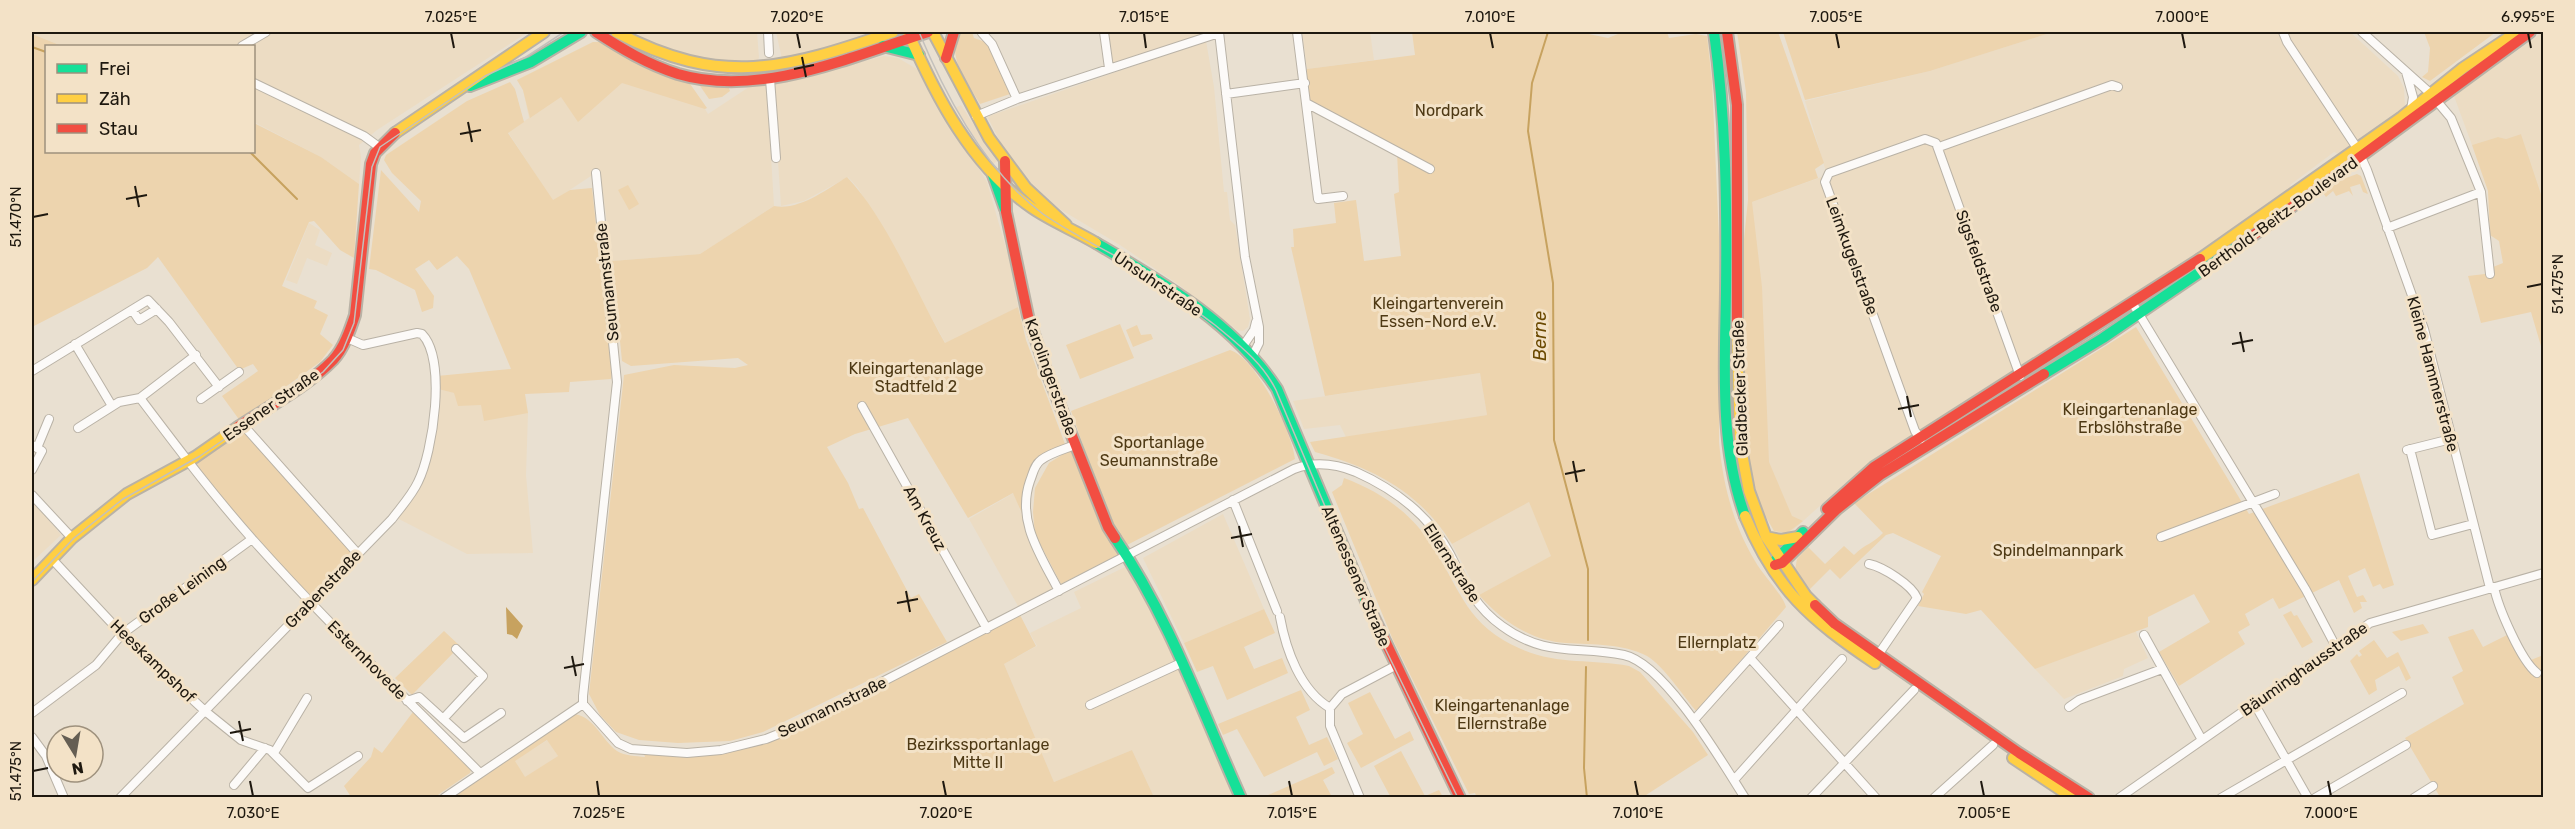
<svg xmlns="http://www.w3.org/2000/svg" width="2575" height="829" viewBox="0 0 2575 829" font-family="Rubik,sans-serif">
	<style>
		.built { fill: #ecdcc3 }
		.green { fill: #edd4ae; fill-rule: evenodd }
		.water { fill: #c7a25f }
		.lines { fill: none; stroke-linecap: round; stroke-linejoin: round }
		.stream { stroke: #c7a25f; stroke-width: 2 }
		.street-casing { stroke: #b9b2a6; stroke-width: 10 }
		.fast-casing { stroke: #b9b2a6; stroke-width: 14 }
		.slow-casing { stroke: #b9b2a6; stroke-width: 14 }
		.jam-casing { stroke: #b9b2a6; stroke-width: 14 }
		.street { stroke: #fcfaf8; stroke-width: 8 }
		.fast { stroke: #16e098; stroke-width: 10 }
		.slow { stroke: #ffcf43; stroke-width: 10 }
		.jam { stroke: #f24e42; stroke-width: 10 }
		.tram { stroke: #c3c0bc; stroke-width: 1.5 }
		.ticks { fill: none; stroke: #1e180f; stroke-width: 2 }
		.labels { text-anchor: middle; dominant-baseline: central; stroke-width: 6; stroke-linejoin: round; paint-order: stroke }
		.park-label { font-size: 16px; fill: #4e3914; stroke: #f3e2c7 }
		.street-label { font-size: 16px; fill: #1e180f; stroke: #f3e2c7 }
		.water-label { font-size: 18px; font-style: italic; fill: #6b4a02; stroke: #f3e2c7 }
		.neatline { fill: none; stroke: #1e180f; stroke-width: 2 }
		.ticks-label { font-size: 15px; text-anchor: middle; fill: #1e180f }
	</style>
	<rect width="100%" height="100%" fill="#e9e0d1"/>
	<path class="built" d="M32,32H528L377,130L359,145L361,157L359,184L321,157L254,122V46H62L32,34Z
		M637,32H757L759,58L755,63L697,59L653,44L642,38Z
		M776,32H873L820,50L782,59Z
		M1105,32H1213L1111,67Z
		M1302,32H1370L1374,60L1307,69Z
		M2053,32H2350L2398,76L2404,88L2405,108L2339,154L2334,152L2290,185L2292,189L2247,224L1901,443L1844,484L1792,531L1783,533L1774,531L1748,200L1752,202L1827,175L1805,101L1930,71Z
		M2543,32V200L2521,134L2506,139L2498,137L2472,145L2454,96Z
		M1206,41L1214,87L1224,192H1227L1230,220L1235,225L1250,319L1248,327L1243,331L1237,330L1179,285L1120,245L1058,208L1023,175L1003,147L988,118L989,116Z
		M593,42L650,70L688,81L708,114L749,87L765,85L767,89L774,206L700,254L612,261L600,170L553,201L508,132L529,118L523,90L517,80Z
		M884,56L898,58L917,69L987,182L1009,259L1018,307L946,344L883,230L858,188L848,177L804,201L781,206L773,85Z
		M961,105L997,161L992,165L955,108Z
		M309,223L320,230L315,245L332,253L327,266L307,258L297,284L286,280Z
		M1480,373L1487,415L1346,437L1340,425L1304,429L1293,401Z
		M438,389L454,393L481,405L515,414L528,413L526,475L533,553L467,554L395,517L419,482Z
		M1014,493L1029,536L1055,589L1018,606L969,519Z
		M32,499L61,535L32,562Z
		M1529,502L1552,556L1479,595L1452,544Z
		M1223,514L1264,609L1184,643L1143,558Z
		M1127,566L1138,581L1157,620L1237,797H1154L1132,750L1054,782L1004,664L1037,646L1030,633L1081,608L1074,592Z
		M2135,630L2148,658L2124,669L2123,676L2064,699L2035,669Z
		M548,740L558,756L525,778L514,761Z"/>
	<path class="green" d="M960,32H972L974,38L988,43L1010,94L980,104C968,83 945,56 960,32Z
		M1412,32H1579L1608,38L1623,32H1667L1669,38L1696,34L1707,36L1712,81L1719,238V442C1723,485 1733,524 1755,561C1762,574 1783,595 1786,607L1697,712C1684,697 1663,665 1647,656C1622,643 1594,645 1566,643C1531,641 1502,621 1479,595L1551,556L1529,502L1452,544C1419,491 1373,468 1315,452L1310,442L1487,415L1480,373L1325,396L1291,247H1294L1293,229L1336,223L1334,203L1356,200L1364,261L1401,256L1394,194L1399,192L1397,153L1308,104L1305,83L1307,69L1415,55Z
		M1737,32H1778L1824,163L1815,169L1818,178L1752,202L1762,287L1769,462L1792,516L1803,521L1787,533L1774,531L1763,512L1745,466L1739,289L1748,200L1746,92Z
		M1783,32H2053L1930,71L1805,100Z
		M2424,32H2496L2430,81L2422,77L2428,72L2430,48Z
		M32,34L62,46H46V152H254V123L321,157L359,184L354,258L340,250L314,221L309,222L282,286L317,301L314,308L328,315L320,334L333,345L320,362L284,388L243,425L222,396L258,371L253,364L239,370L158,257L147,268L32,327Z
		M593,42H600L650,70L688,81L707,108L705,109L622,83L578,122L561,97L530,118L523,90L517,80Z
		M510,82L515,89L524,122L508,133L553,200L570,190L592,188L612,372L611,379L570,382L569,392L525,394L528,413L484,421L481,405L458,406L454,393L438,389L437,376L511,369L469,269L457,256L437,270L429,260L415,269L434,296L433,308L422,312L415,290L376,270L369,269L381,170L419,212L421,201L392,173L384,160L386,155L467,101Z
		M698,83L728,86L730,91L722,97L709,99Z
		M2521,134L2543,200V353L2531,312L2481,323L2468,276L2493,273V267L2503,263L2499,241L2490,235L2488,191L2472,145L2498,137L2506,139Z
		M2357,174L2361,176L2368,194L2363,192L2360,184L2350,187L2353,196L2349,191L2336,196L2333,191L2326,197L2323,193L2343,179Z
		M847,177C887,219 916,292 945,343L1018,307L1026,340L1065,444L1041,457L1024,503L1023,516L1013,493L968,518L908,418L855,434L827,447L848,483L859,509L863,508L911,598L919,594L947,642L763,732L730,741L678,743L639,740L616,732L600,715L589,694L624,375L674,365L735,368L748,365L738,358L631,366L622,361L612,261L700,254L774,206C799,211 827,189 847,177Z
		M628,185L639,204L629,210L618,190Z
		M1120,324L1134,358L1080,379L1066,345Z
		M1137,325L1141,335L1151,334L1153,339L1133,347L1126,330Z
		M2136,327L2249,514L2359,473L2394,585L2383,589L2380,584L2373,587L2365,568L2348,576L2357,597L2363,595L2367,602H2360L2362,608L2354,613L2339,580L2279,609L2273,598L2245,614L2250,625L2238,632L2245,644L2179,686L2159,652L2210,622L2194,594L2148,617V627L2035,669L1981,610L1966,614L1918,606L1924,594L1922,592L1941,556L1893,533L1886,535L1840,579L1830,569L1810,589L1795,570L1797,559L1808,547L1825,564L1844,546L1854,555C1865,544 1874,543 1883,533L1854,503Z
		M1230,350C1256,358 1292,432 1295,459L1125,546L1111,524L1071,411Z
		M246,429L357,552L310,601L191,464Z
		M1073,448L1104,527L1120,554L1061,584L1035,534L1033,512L1035,488L1049,463Z
		M1344,478C1381,492 1412,513 1433,547C1461,591 1467,626 1521,649C1556,665 1593,659 1629,666L1640,672L1693,732L1708,755L1643,797L1477,798L1475,793L1469,794L1393,640L1332,492L1342,485Z
		M1264,609L1275,633L1244,647L1254,669L1282,658L1288,673L1227,700L1213,666L1197,672L1184,643Z
		M2291,611L2294,616L2297,615L2313,642L2302,648L2283,615Z
		M1019,613L1036,646L1004,664L1054,782L1132,750L1154,797L452,798L575,714C595,718 601,739 617,751C625,756 636,756 645,757L643,751L697,754L767,740ZM547,740L558,756L525,777L515,761Z
		M2423,624L2429,633L2401,641L2392,632Z
		M2473,629L2483,647L2507,635L2511,642L2515,641L2526,662L2543,655V797H2440L2405,738L2464,704L2452,677L2463,671L2448,637Z
		M444,631L460,646L412,695L395,678Z
		M2374,640L2387,658L2398,652L2411,678L2406,681L2399,666L2375,680L2377,690L2369,695L2350,661L2357,654L2359,657L2362,655L2359,651Z
		M1301,690L1310,710L1296,717L1309,745L1327,737L1338,759L1324,766L1317,752L1264,777L1237,729L1223,735L1218,724Z
		M1370,692L1395,739L1410,731L1414,740L1361,768L1347,743L1363,734L1348,703Z
		M413,712L471,769L470,773L435,797H351L344,786L371,757L374,747L382,753Z
		M1401,751L1425,796L1439,790L1443,797H1388L1390,796L1374,766Z
		M1332,767L1335,773L1323,780L1332,797L1268,795Z"/>
	<path class="water" d="M506,607L523,626L517,639L512,635L507,634Z"/>
	<g class="lines">
		<path class="stream" d="M1548,32L1532,83L1528,131L1553,283L1554,440L1588,569V640
			M32,47L46,52
			M250,152L297,199
			M1586,667L1584,768L1587,798"/>
		<g class="street-casing">
			<path id="street" d="M768,32L769,53
				M1104,32L1109,68
				M1219,32L1245,257L1259,327V343L1253,355
				M1297,32L1318,199L1343,196
				M2283,32L2287,42L2357,148L2367,170L2424,329L2490,588
				M2362,32L2430,93L2451,118L2481,192L2490,274
				M982,33L992,44L1017,99
				M242,46L266,32
				M2406,72L2413,97L2411,110
				M770,79L776,158
				M254,83L364,136L379,147
				M1226,94L1305,83
				M1308,104L1430,169
				M976,116L1017,99L1219,33
				M1939,147L2112,85L2118,87
				M596,173L617,382L583,696V704L618,743L631,749L687,753L721,750L766,739L791,729L1294,469C1315,461 1336,464 1356,472C1394,489 1430,516 1450,554C1464,582 1475,607 1502,626C1546,658 1577,645 1624,655C1665,664 1722,762 1745,798
				M2387,228L2481,192
				M2133,304L2306,590L2336,647
				M133,311L139,320L157,309
				M75,344L112,406
				M1243,346L1254,330L1256,322
				M32,371L148,300L169,322L219,387
				M140,398C177,447 213,495 254,541C326,622 404,696 480,773
				M201,399L239,372
				M862,406L987,629
				M244,426L358,554
				M78,428L119,402L140,398L196,355
				M1921,439L1915,431L1825,182L1829,173L1925,139L1936,143L2020,376
				M32,445L42,451L32,470
				M37,448L49,419
				M2410,449L2432,535L2473,524
				M2407,450L2451,439
				M32,495L72,538
				M1233,500L1277,611
				M2161,537L2275,494
				M52,559L122,634L205,711L241,740L270,750L308,788L358,756
				M1869,564C1883,567 1912,585 1917,598L1878,655
				M2494,587C2498,607 2521,661 2537,673
				M1059,591C1041,556 1016,521 1030,481C1033,474 1034,465 1041,460C1050,453 1065,449 1075,445
				M1280,617C1286,650 1300,690 1330,708
				M2144,635L2202,740
				M1750,658L1876,798
				M407,701L419,697L464,738L501,713
				M2254,703L2308,798
				M1090,705L1181,663
				M2069,707L2079,700L2162,669
				M32,713L96,665L122,634L252,539
				M443,719L483,676L456,649
				M1694,720L1779,625
				M32,737L46,756L64,798
				M274,753L307,698
				M1734,780L1842,659
				M234,785L265,748
				M120,798L392,519C401,507 412,495 418,482C433,452 447,360 422,334L417,333L363,345L347,338
				M444,798L583,704
				M1360,798L1330,726V708L1342,694L1395,666
				M1811,798L1914,690
				M1934,798L1993,745
				M2119,798L2370,623L2544,573
				M2221,798L2402,693
				M2315,798L2406,745
				M2414,798L2433,786"/>
		</g>
		<g class="fast-casing">
			<path id="fast" d="M1714,32C1726,118 1727,204 1726,291C1725,365 1719,445 1745,516
				M883,46L919,55
				M470,86L531,62L581,32
				M993,175L1005,209
				M1096,243C1162,282 1234,323 1277,389L1366,601
				M2044,374L2103,338L2244,242
				M1115,538C1169,617 1202,711 1241,798
				M1774,562L1803,532"/>
		</g>
		<g class="slow-casing">
			<path id="slow" d="M616,32C722,88 785,69 893,32
				M908,32C936,97 972,166 1031,207C1051,221 1074,230 1096,243
				M933,32L989,138L1026,188L1066,225
				M395,133L544,32
				M2200,259L2402,117L2463,68L2517,32
				M1737,332L1740,443L1749,491L1766,537L1806,596L1815,605
				M1745,516C1776,590 1810,619 1875,663
				M1766,537L1781,540L1798,537
				M32,580L72,538L127,494L195,457L238,427
				M2013,758L2073,798"/>
		</g>
		<g class="jam-casing">
			<path id="jam" d="M596,32C622,49 647,64 678,74C759,98 851,57 928,32
				M1727,32L1737,105V332
				M946,58L954,32
				M1005,161L1006,212L1028,316L1046,370L1108,527L1115,538
				M2244,242L2530,32
				M238,427C268,407 308,386 333,360C344,348 350,330 355,315L371,164L375,153L395,133
				M1827,509L1874,467L2200,259
				M1775,565L1782,563L1837,509L1880,475L2044,374
				M1366,601L1460,798
				M1815,605L1835,624L2019,753L2089,798"/>
		</g>
		<use href="#street" class="street"/>
		<use href="#fast" class="fast"/>
		<use href="#slow" class="slow"/>
		<use href="#jam" class="jam"/>
		<path class="tram" d="M919,32C946,97 985,171 1043,214C1073,235 1107,250 1138,269C1165,286 1189,306 1215,325C1239,345 1262,362 1276,390L1383,644L1458,798
			M32,582L74,538L123,499L200,456L323,372L343,350L354,323L372,167L380,147L485,76L526,57L564,32"/>
	</g>
	<path class="ticks" d="M451,33L454,48M797,33L800,48M1144,33L1146,48M1490,33L1493,48M1836,33L1839,48M2182,33L2185,48M2528,33L2531,48M802,57L806,77M794,69L814,65M468,122L472,142M460,134L481,130M135,186L139,207M126,199L147,195M33,217L48,214M2527,287L2542,284M2240,332L2244,352M2232,344L2253,340M1907,396L1911,417M1898,409L1919,405M1573,461L1577,482M1565,474L1585,470M1239,526L1243,547M1231,538L1252,534M906,591L910,612M897,603L918,599M572,656L576,676M564,668L584,664M239,721L243,741M230,733L251,729M33,771L48,768M250,781L253,796M597,781L599,796M943,781L946,796M1289,781L1292,796M1635,781L1638,796M1981,781L1984,796M2328,781L2331,796"/>
	<g class="labels">
		<g class="park-label">
			<text x="1449" y="110">Nordpark</text>
			<text x="1438" y="303">Kleingartenverein<tspan x="1438" dy="18">Essen-Nord e.V.</tspan></text>
			<text x="916" y="368">Kleingartenanlage<tspan x="916" dy="18">Stadtfeld 2</tspan></text>
			<text x="2130" y="409">Kleingartenanlage<tspan x="2130" dy="18">Erbslöhstraße</tspan></text>
			<text x="1159" y="442">Sportanlage<tspan x="1159" dy="18">Seumannstraße</tspan></text>
			<text x="2058" y="550">Spindelmannpark</text>
			<text x="1717" y="642">Ellernplatz</text>
			<text x="1502" y="705">Kleingartenanlage<tspan x="1502" dy="18">Ellernstraße</tspan></text>
			<text x="978" y="744">Bezirkssportanlage<tspan x="978" dy="18">Mitte II</tspan></text>
		</g>
		<g class="street-label">
			<text transform="translate(2278 217) rotate(-36)">Berthold-Beitz-Boulevard</text>
			<text transform="translate(1852 256) rotate(70)">Leimkugelstraße</text>
			<text transform="translate(1979 261) rotate(70)">Sigsfeldstraße</text>
			<text transform="translate(607 282) rotate(-96)">Seumannstraße</text>
			<text transform="translate(1158 284) rotate(34)">Unsuhrstraße</text>
			<text transform="translate(2433 374) rotate(75)">Kleine Hammerstraße</text>
			<text transform="translate(1051 377) rotate(70)">Karolingerstraße</text>
			<text transform="translate(1740 388) rotate(-92)">Gladbecker Straße</text>
			<text transform="translate(271 405) rotate(-35)">Essener Straße</text>
			<text transform="translate(925 518) rotate(61)">Am Kreuz</text>
			<text transform="translate(1452 563) rotate(57)">Ellernstraße</text>
			<text transform="translate(1356 576) rotate(67)">Altenessener Straße</text>
			<text transform="translate(323 589) rotate(-46)">Grabenstraße</text>
			<text transform="translate(182 590) rotate(-36)">Große Leining</text>
			<text transform="translate(367 660) rotate(45)">Esternhovede</text>
			<text transform="translate(153 661) rotate(44)">Heeskampshof</text>
			<text transform="translate(2304 669) rotate(-35)">Bäuminghausstraße</text>
			<text transform="translate(832 707) rotate(-26)">Seumannstraße</text>
		</g>
		<g class="water-label">
			<text transform="translate(1540 336) rotate(-90)">Berne</text>
		</g>
	</g>
	<rect width="2575" height="829" fill="none" stroke="#f3e2c7" stroke-width="66"/>
	<rect x="45" y="45" width="210" height="108" fill="#f3e2c7" stroke="#9e917d" stroke-width="1.5"/>
	<rect x="57" y="64" width="30" height="9" fill="#16e098" stroke="#9e917d" stroke-width="1.5"/>
	<text x="99" y="75" font-size="18" fill="#1e180f">Frei</text>
	<rect x="57" y="94" width="30" height="9" fill="#ffcf43" stroke="#9e917d" stroke-width="1.5"/>
	<text x="99" y="105" font-size="18" fill="#1e180f">Zäh</text>
	<rect x="57" y="124" width="30" height="9" fill="#f24e42" stroke="#9e917d" stroke-width="1.5"/>
	<text x="99" y="135" font-size="18" fill="#1e180f">Stau</text>
	<g transform="translate(75 754) rotate(169)"><circle r="28" fill="#f3e2c7" stroke="#9e917d" stroke-width="1.5"/>
	<path d="M0-4.5L10 22L0 15L-10 22Z" fill="#655e53"/>
	<text y="-9" font-size="16" font-weight="bold" text-anchor="middle" fill="#1e180f">N</text>
	</g>
	<rect x="33" y="33" width="2509" height="763" class="neatline"/>
	<g class="ticks-label">
		<text x="451" y="22">7.025°E</text>
		<text x="797" y="22">7.020°E</text>
		<text x="1144" y="22">7.015°E</text>
		<text x="1490" y="22">7.010°E</text>
		<text x="1836" y="22">7.005°E</text>
		<text x="2182" y="22">7.000°E</text>
		<text x="2528" y="22">6.995°E</text>
		<text transform="translate(16 217) rotate(-90)" y="5">51.470°N</text>
		<text transform="translate(2558 284) rotate(-90)" y="5">51.475°N</text>
		<text transform="translate(16 771) rotate(-90)" y="5">51.475°N</text>
		<text x="253" y="818">7.030°E</text>
		<text x="599" y="818">7.025°E</text>
		<text x="946" y="818">7.020°E</text>
		<text x="1292" y="818">7.015°E</text>
		<text x="1638" y="818">7.010°E</text>
		<text x="1984" y="818">7.005°E</text>
		<text x="2331" y="818">7.000°E</text>
	</g>
</svg>
